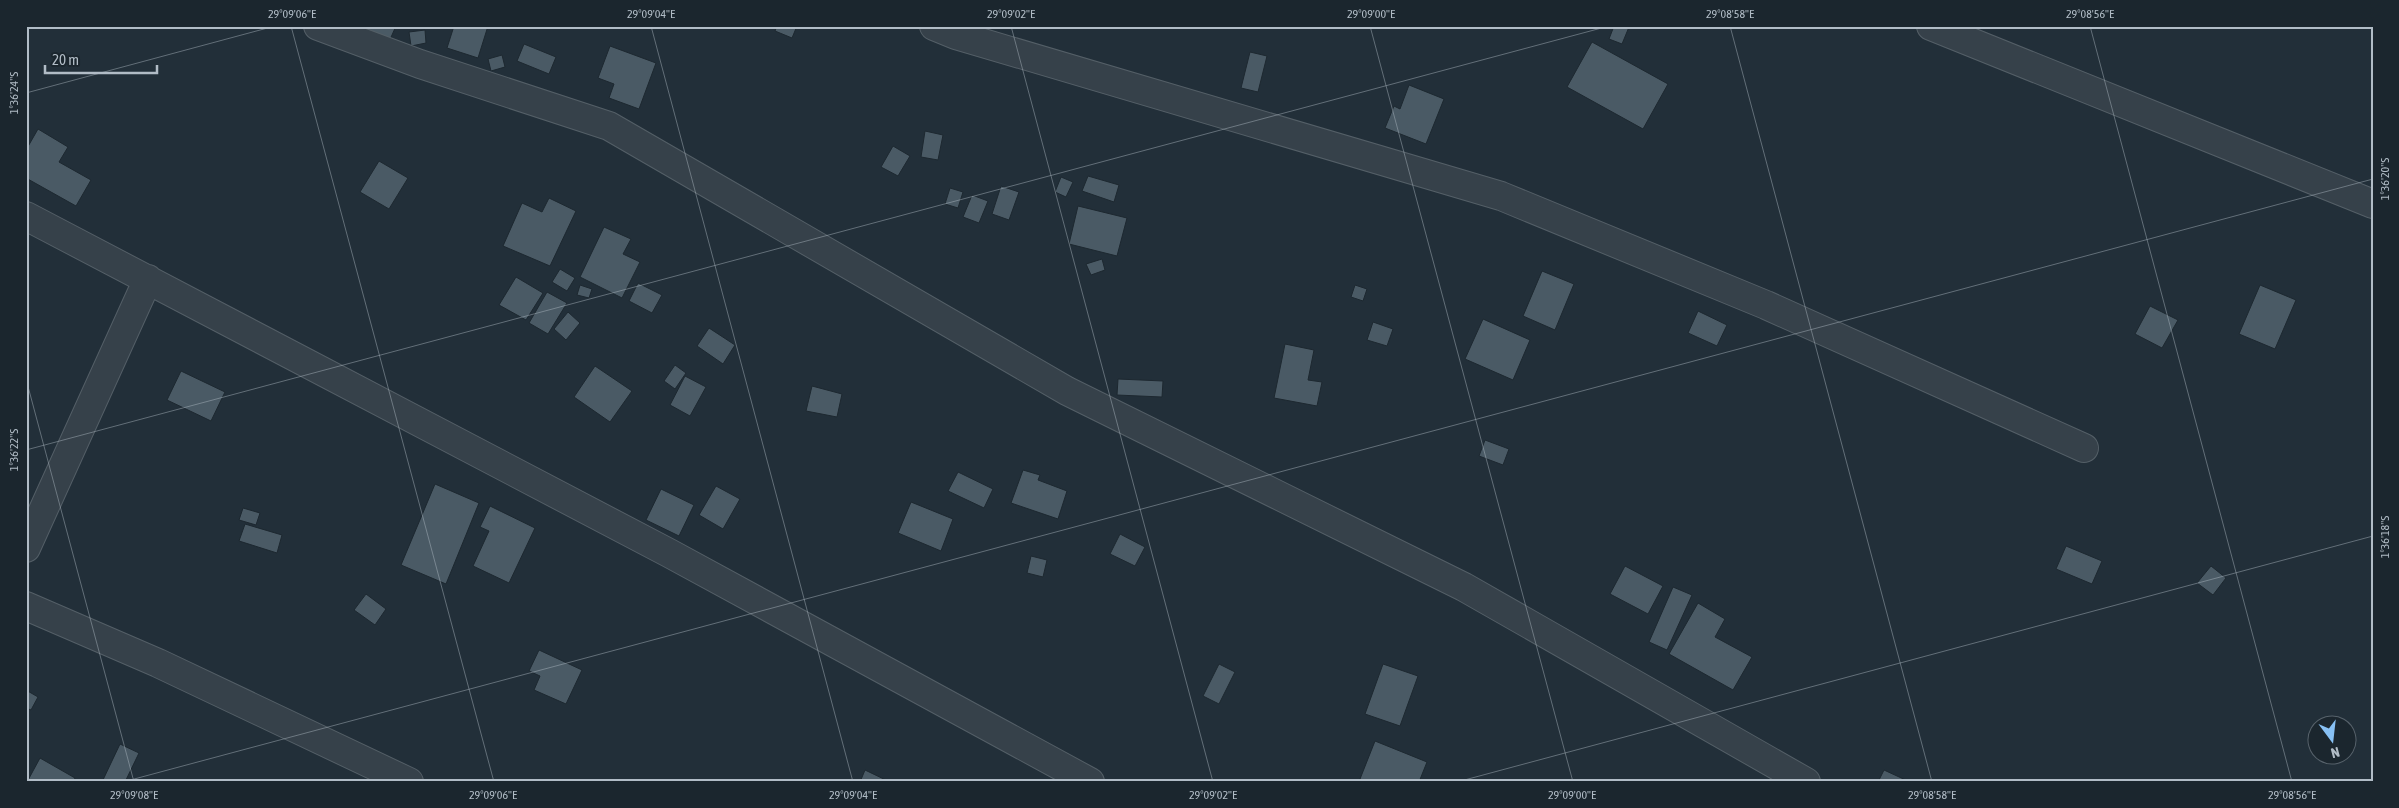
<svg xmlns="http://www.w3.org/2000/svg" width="2399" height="808" viewBox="0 0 2399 808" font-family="'Asap Condensed',sans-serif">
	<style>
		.building { fill: #4a5a65; stroke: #1d2830 }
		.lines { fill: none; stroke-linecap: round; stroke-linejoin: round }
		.minor-casing { stroke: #545f67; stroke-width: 30 }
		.minor { stroke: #36414a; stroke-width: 28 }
		.ticks { fill: none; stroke: #b1bcc6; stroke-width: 1; stroke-opacity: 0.45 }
		.neatline { fill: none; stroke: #b1bcc6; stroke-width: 2 }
		.ticks-label { font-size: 12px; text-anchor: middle; fill: #b1bcc6 }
	</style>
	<rect width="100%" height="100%" fill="#222f39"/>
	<path class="building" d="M360,26H396L388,44L358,32Z
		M454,26H488L478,58L447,48Z
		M777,26H797L792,38L775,31Z
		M1614,26L1629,27L1622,44L1609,39Z
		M425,30L426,43L411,46L409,32Z
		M1592,42L1668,84L1643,129L1567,87Z
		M524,44L556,57L549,74L517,61Z
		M610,46L656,63L639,109L609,98L614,84L598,78Z
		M1250,52L1267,56L1258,92L1241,88Z
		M502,55L505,67L491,71L488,59Z
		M1409,85L1444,99L1426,144L1385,128L1394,106L1400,109Z
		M38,129L68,147L59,162L91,180L76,206L26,178V150Z
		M925,131L943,135L938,160L921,157Z
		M893,146L910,156L898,176L881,167Z
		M379,161L408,178L389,209L360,192Z
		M1088,176L1119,185L1114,202L1082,191Z
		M1061,177L1073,182L1066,197L1055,192Z
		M1001,186L1019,192L1009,220L992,214Z
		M950,188L963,192L958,208L945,204Z
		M972,195L988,201L979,223L963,217Z
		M549,198L576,211L550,266L503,246L522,203L542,212Z
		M1078,206L1127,218L1117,256L1069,244Z
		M604,227L631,239L623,254L640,262L622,298L580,277Z
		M1102,259L1105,270L1091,275L1086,264Z
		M560,269L575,278L567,291L552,282Z
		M1542,271L1574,284L1555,330L1523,316Z
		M516,277L543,293L526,320L499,305Z
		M638,283L662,295L652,313L629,301Z
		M580,285L592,289L589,298L577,295Z
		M1355,285L1367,289L1363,301L1351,297Z
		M2260,285L2296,300L2275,349L2239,334Z
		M547,292L567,303L548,334L529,323Z
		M2150,306L2178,320L2162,348L2135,334Z
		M1698,311L1727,325L1717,346L1688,333Z
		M568,312L580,323L566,340L554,329Z
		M1483,319L1530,340L1513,380L1465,359Z
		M1373,322L1393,329L1387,346L1367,340Z
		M709,328L735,345L723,364L697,346Z
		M1285,344L1314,350L1308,380L1322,382L1317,406L1274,398Z
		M675,365L686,373L675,389L664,381Z
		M595,366L632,391L610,422L574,397Z
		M181,371L225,392L211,421L167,400Z
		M685,376L706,387L690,416L670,405Z
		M1118,379L1163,381L1162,397L1117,395Z
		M812,386L842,394L837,417L806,411Z
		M1485,440L1509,449L1503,465L1479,456Z
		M1023,470L1040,475L1038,480L1067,491L1058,519L1011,503Z
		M958,472L993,489L984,508L948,491Z
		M435,484L479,503L446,584L401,565Z
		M716,486L740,499L723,529L699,515Z
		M661,489L694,505L679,536L646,520Z
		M911,502L953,519L941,551L898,533Z
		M490,506L535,528L509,583L473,566L489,531L480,527Z
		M243,508L260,513L256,525L239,520Z
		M245,524L282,535L277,553L239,541Z
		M1120,534L1145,547L1135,566L1110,554Z
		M2066,546L2102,561L2092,584L2056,569Z
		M1031,556L1047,560L1043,577L1027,573Z
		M1625,566L1663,586L1648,614L1610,594Z
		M2211,566L2226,578L2213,595L2197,583Z
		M1673,587L1692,595L1667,650L1649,642Z
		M366,594L386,609L375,625L354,610Z
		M1698,603L1725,619L1715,637L1752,657L1733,690L1669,654Z
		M539,650L582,670L566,704L534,690L540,676L529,671Z
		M1219,664L1235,672L1219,704L1203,696Z
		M1383,664L1418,676L1400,726L1365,714Z
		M26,690L38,697L31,710L26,708Z
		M1375,741L1427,762L1419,782H1367L1360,779Z
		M120,744L139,753L125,782H102Z
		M40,758L75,778L73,782H27Z
		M865,770L890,782H860Z
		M1884,770L1910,782H1878Z"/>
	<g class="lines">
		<g class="minor-casing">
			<path id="minor" d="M318,26L420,64L609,126L1067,391L1464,587L1806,782
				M934,26L956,35L1501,196L1766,305L2084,448
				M1931,26L2373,204
				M26,216L669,553L1090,782
				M26,548L148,279
				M26,606L158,663L409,782"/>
		</g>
		<use href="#minor" class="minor"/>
	</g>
	<path class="ticks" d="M291,26L494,782M651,26L853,782M1011,26L1213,782M1370,26L1573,782M1730,26L1932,782M2090,26L2292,782M26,93L275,26M26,379L134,782M26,450L1609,26M123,782L2373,179M1457,782L2373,536"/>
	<rect width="2399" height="808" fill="none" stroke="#1b262e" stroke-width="55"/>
	<g transform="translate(2332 740) rotate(165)"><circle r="24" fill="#1b262e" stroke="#57626b"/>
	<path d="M0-4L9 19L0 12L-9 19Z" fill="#87c0f4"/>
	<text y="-8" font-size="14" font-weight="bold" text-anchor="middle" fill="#b1bcc6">N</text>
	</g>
	<path d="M45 65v8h112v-8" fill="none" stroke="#b1bcc6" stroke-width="2.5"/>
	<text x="52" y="65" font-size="15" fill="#b1bcc6" stroke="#1b262e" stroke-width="4" paint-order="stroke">20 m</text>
	<rect x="28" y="28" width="2344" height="752" class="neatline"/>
	<g class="ticks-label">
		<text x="292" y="18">29°09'06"E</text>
		<text x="651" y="18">29°09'04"E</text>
		<text x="1011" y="18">29°09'02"E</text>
		<text x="1371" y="18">29°09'00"E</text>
		<text x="1730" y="18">29°08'58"E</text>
		<text x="2090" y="18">29°08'56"E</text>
		<text transform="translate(14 93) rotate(-90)" y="4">1°36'24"S</text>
		<text transform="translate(2385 179) rotate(-90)" y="4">1°36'20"S</text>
		<text transform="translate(14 450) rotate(-90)" y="4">1°36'22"S</text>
		<text transform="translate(2385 537) rotate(-90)" y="4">1°36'18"S</text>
		<text x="134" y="799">29°09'08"E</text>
		<text x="493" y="799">29°09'06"E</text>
		<text x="853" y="799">29°09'04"E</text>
		<text x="1213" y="799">29°09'02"E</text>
		<text x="1572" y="799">29°09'00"E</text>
		<text x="1932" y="799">29°08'58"E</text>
		<text x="2292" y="799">29°08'56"E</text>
	</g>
</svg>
